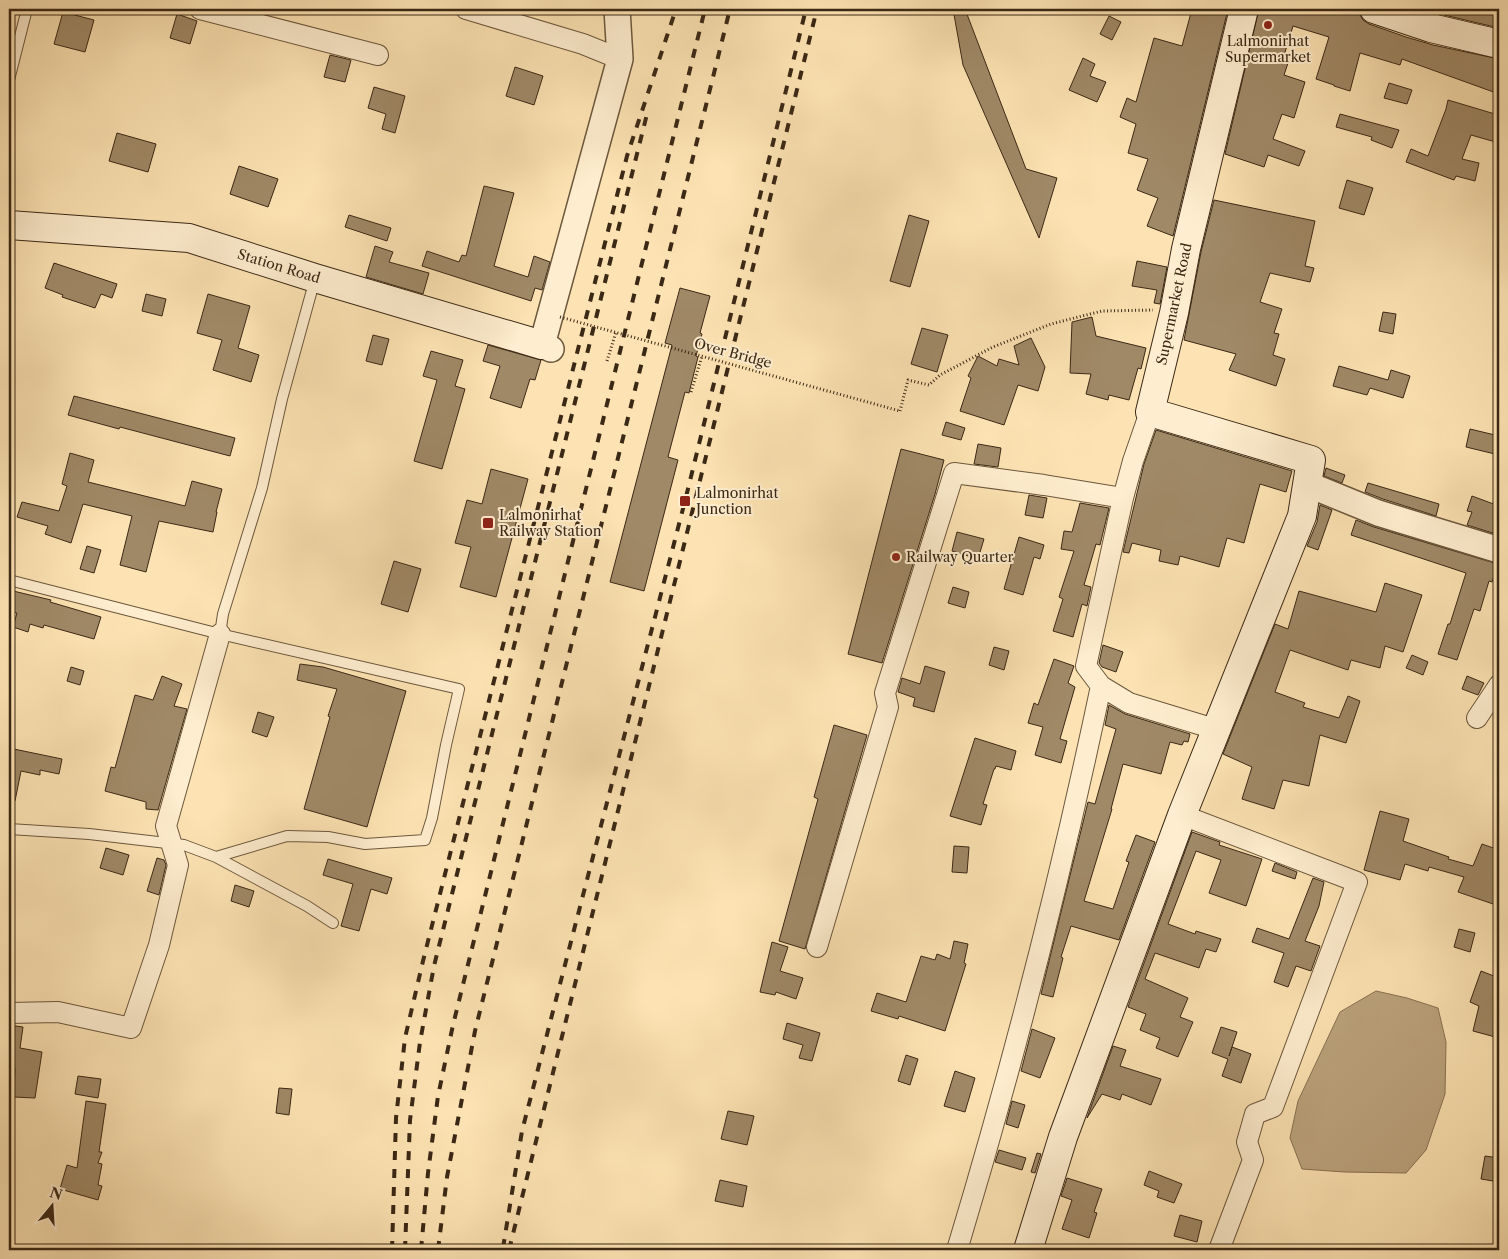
<svg xmlns="http://www.w3.org/2000/svg" width="1508" height="1259" viewBox="0 0 1508 1259" font-family="'Libre Caslon Text',serif">
	<style>
		.water { fill: #bba37d; stroke: #887253 }
		.building { fill: #a08967; stroke: #3b2815 }
		.lines { fill: none; stroke-linecap: round; stroke-linejoin: round }
		.service-casing { stroke: #6c573c; stroke-width: 12 }
		.minor-casing { stroke: #6c573c; stroke-width: 22 }
		.tertiary-casing { stroke: #6c573c; stroke-width: 28 }
		.secondary-casing { stroke: #3b2815; stroke-width: 30 }
		.path { stroke: #3b2815; stroke-width: 3; stroke-dasharray: 1 2.5; stroke-linecap: butt }
		.service { stroke: #feedce; stroke-width: 10 }
		.minor { stroke: #feedce; stroke-width: 20 }
		.tertiary { stroke: #feedce; stroke-width: 25 }
		.secondary { stroke: #feedce; stroke-width: 28 }
		.rail { stroke: #3b2815; stroke-width: 4; stroke-dasharray: 9 9; stroke-linecap: butt }
		.path-bridge { stroke: #3b2815; stroke-width: 3; stroke-dasharray: 1 2.5; stroke-linecap: butt }
		.poi-dot { fill: #8f2418; stroke: #feedce; stroke-width: 2 }
		.labels { text-anchor: middle; dominant-baseline: central; stroke-width: 4; stroke-linejoin: round; paint-order: stroke }
		.poi-label { font-size: 14px; fill: #3b2815; stroke: #feedce; text-anchor: start }
		.street-label { font-size: 14px; fill: #3b2815; stroke: #feedce }
	</style>
	<rect width="100%" height="100%" fill="#fde3b3"/>
	<filter id="stains"><feTurbulence type="fractalNoise" baseFrequency=".004" numOctaves="4"/><feColorMatrix values="0 0 0 0 .2 0 0 0 0 .09 0 0 0 0 .02 0 0 0 .5 -.17"/></filter>
	<radialGradient id="worn" r=".72"><stop offset=".6" stop-color="#630" stop-opacity="0"/><stop offset="1" stop-color="#630" stop-opacity=".3"/></radialGradient>
	<path class="water" d="M1376,991L1407,998L1438,1008L1446,1042L1445,1094L1426,1150L1406,1173L1344,1172L1302,1169L1290,1138L1298,1101L1340,1012Z"/>
	<path class="building" d="M953,9H965L1026,169L1057,178L1039,238L963,65Z
		M1192,9H1228L1173,236L1147,226L1158,198L1137,190L1148,159L1128,153L1136,124L1120,117L1127,98L1136,102L1154,38L1182,46Z
		M1259,9H1346L1359,13L1363,20L1369,24L1406,37L1433,45L1499,59V94L1402,59L1400,65L1360,53L1350,91L1334,86V85L1316,79L1329,37L1293,26L1282,62L1288,63L1284,75L1305,82L1294,118L1282,114L1273,139L1305,151L1299,166L1268,155L1264,167L1225,154Z
		M1447,9H1499V28L1444,15Z
		M63,12L94,20L85,52L54,44Z
		M177,14L197,21L190,44L170,38Z
		M1109,16L1121,22L1112,40L1100,34Z
		M330,55L351,60L345,82L324,77Z
		M1083,58L1095,64L1090,76L1106,82L1097,102L1069,90Z
		M515,67L543,76L534,105L506,96Z
		M1389,83L1412,90L1407,104L1384,98Z
		M374,87L405,96L395,133L382,129L386,114L368,108Z
		M1448,100L1495,114L1494,118L1499,119V143L1471,135L1462,159L1479,163L1475,181L1456,176L1454,180L1406,162L1411,149L1428,156L1446,109Z
		M1340,114L1399,130L1392,148L1371,140L1372,137L1336,127Z
		M117,133L156,144L148,172L109,161Z
		M239,166L278,179L268,207L230,194Z
		M1347,180L1373,188L1364,215L1339,208Z
		M484,186L514,193L494,266L528,277L534,256L550,262L542,290L535,288L531,301L422,266L427,251L459,262L462,255L466,256Z
		M1214,200L1315,221L1305,266L1314,268L1310,282L1270,273L1260,302L1282,309L1274,333L1279,334L1273,355L1285,359L1276,386L1229,370L1236,354L1184,340L1201,252Z
		M349,215L391,228L387,241L345,227Z
		M909,215L929,221L910,287L890,281Z
		M375,246L393,252L389,262L429,273L423,294L366,277Z
		M1137,261L1167,267L1160,304L1154,303L1157,290L1132,286Z
		M54,263L117,284L112,298L101,294L95,308L62,297L63,295L45,288Z
		M680,288L710,296L700,333L702,334L696,356L698,357L689,393L685,392L668,457L678,460L644,591L610,582L672,345L665,343Z
		M146,294L166,299L162,316L142,311Z
		M208,294L250,306L238,348L259,355L251,382L213,370L222,340L197,333Z
		M1383,312L1396,314L1393,334L1379,331Z
		M1092,317L1096,336L1146,348L1141,369L1138,368L1129,400L1109,395L1108,400L1086,394L1091,374L1070,373L1072,322Z
		M922,328L948,335L937,372L911,364Z
		M373,335L389,339L382,365L366,361Z
		M1031,338L1045,367L1038,391L1018,385L1004,425L960,411L971,378L968,376L978,356L997,366L999,359L1019,365L1014,346Z
		M488,345L541,360L535,380L530,379L521,408L490,398L500,366L483,361Z
		M431,351L463,360L455,386L465,389L442,469L414,461L437,380L423,376Z
		M1339,366L1388,380L1391,370L1410,376L1403,398L1370,388L1367,395L1333,386Z
		M74,396L235,438L230,456L120,427L119,429L68,415Z
		M946,422L965,428L961,440L942,435Z
		M1470,429L1499,436V455L1466,447Z
		M1156,430L1292,471L1286,492L1260,484L1244,543L1227,538L1219,567L1180,556L1178,565L1159,561L1161,550L1132,543L1129,553L1123,552L1144,464Z
		M978,444L1001,448L998,467L974,464Z
		M901,449L944,460L935,494L882,663L848,654Z
		M70,453L94,460L88,482L185,506L192,481L222,489L216,512H217L213,532L159,521L146,572L120,565L132,516L83,504L71,543L45,534L48,526L17,517L22,502L59,511L67,486L62,484Z
		M1326,468L1345,475L1342,483L1324,476Z
		M491,469L528,479L496,597L460,587L471,547L455,543L467,500L482,504Z
		M1368,483L1439,504L1436,516L1383,499L1365,492Z
		M1029,495L1047,498L1043,518L1025,515Z
		M1472,496L1499,506V535L1467,525L1472,512L1467,511Z
		M1080,503L1109,508L1100,545L1096,544L1084,585L1091,587L1087,606L1082,604L1073,637L1053,631L1063,599L1059,597L1074,551L1061,549L1064,531L1072,532Z
		M1320,505L1332,510L1318,550L1307,546L1317,522Z
		M1356,520L1374,527L1498,564L1492,582L1489,581L1480,611L1474,609L1457,660L1438,654L1448,624H1450L1466,573L1351,535Z
		M957,532L984,539L978,559L952,551Z
		M1019,537L1044,545L1040,559L1034,557L1023,595L1004,589Z
		M87,546L101,550L94,573L80,569Z
		M394,561L421,569L408,612L381,604Z
		M1385,583L1422,595L1403,652L1385,646L1380,668L1351,660L1348,670L1290,650L1275,692L1305,703L1303,707L1339,718L1348,696L1360,701L1346,743L1320,735L1309,786L1283,780L1274,809L1242,799L1252,767L1223,754L1275,624L1288,629L1299,591L1376,612Z
		M953,587L969,592L965,608L948,603Z
		M9,590L51,600L50,602L101,617L94,639L44,625L43,628L30,624L28,632L13,627L17,613L9,611Z
		M1103,645L1123,652L1116,672L1102,667L1099,663Z
		M994,647L1009,651L1004,670L989,665Z
		M1412,655L1428,662L1423,675L1406,668Z
		M1054,659L1074,666L1068,683L1075,687L1060,739L1067,741L1061,763L1035,755L1043,727L1028,723L1034,703L1038,705Z
		M300,664L323,667L406,691L367,827L304,809L330,717L328,716L337,689L297,680Z
		M925,666L945,672L934,712L913,706L915,698L898,692L902,678L920,684Z
		M71,667L84,671L80,685L67,681Z
		M162,676L182,684L174,706L187,709L158,810L146,809V802L105,791L111,767L115,768L135,695L153,700Z
		M1467,676L1484,683L1478,695L1462,689Z
		M1109,705L1125,714L1190,734L1188,742L1184,741L1182,745L1170,742L1161,774L1123,764L1111,809H1112L1084,901L1113,909L1129,862L1126,861L1136,835L1155,842L1119,940L1071,926L1061,957L1063,958L1053,997L1041,994L1087,806L1088,802L1095,804L1116,729L1105,725Z
		M258,712L274,717L267,737L252,732Z
		M834,725L867,735L805,949L779,941L818,799L814,797Z
		M975,738L1016,751L1011,770L996,766L995,769H994L983,804L987,805L981,825L950,816Z
		M9,748L62,759L59,774L40,770V775L21,771L15,801H9Z
		M1380,811L1409,819L1403,841L1449,857L1448,859L1473,866L1482,844L1499,850V906L1458,892L1464,877L1429,867L1428,871L1405,864L1400,880L1364,870Z
		M1192,832L1220,842L1219,845L1262,859L1246,906L1209,893L1221,860L1196,851L1168,924L1195,934L1196,931L1221,939L1216,952L1206,949L1199,968L1155,953L1145,979L1188,998L1180,1017L1193,1022L1178,1057L1156,1048L1160,1038L1140,1030L1146,1014L1128,1007Z
		M954,846L969,847L967,873L952,872Z
		M106,848L129,855L123,875L100,868Z
		M157,858L164,860L166,865L159,895L147,891Z
		M328,859L392,878L387,894L371,889L359,931L341,926L353,884L323,875Z
		M1275,863L1297,872L1295,879L1272,871Z
		M1313,878L1324,882L1319,906L1305,941L1320,946L1311,971L1296,966L1288,987L1274,982L1284,953L1252,942L1257,928L1289,939Z
		M235,885L254,891L249,907L231,901Z
		M1459,929L1475,933L1470,952L1454,947Z
		M954,941L968,944L964,963L966,964L945,1031L899,1016L898,1019L871,1011L877,993L906,1002L921,956L935,960L937,954L950,959Z
		M772,942L788,947L780,971L803,978L796,999L776,992L775,995L760,992Z
		M1481,971L1499,978V1038L1473,1031L1479,1006L1470,1002Z
		M787,1023L820,1033L812,1061L799,1058L803,1045L783,1039Z
		M9,1025L23,1027L20,1048L42,1052L35,1098L14,1097L15,1068H9Z
		M1221,1027L1237,1032L1229,1056L1232,1047L1251,1054L1241,1083L1222,1076L1228,1059L1212,1053Z
		M1032,1029L1055,1038L1040,1078L1021,1071Z
		M1113,1046L1126,1050L1120,1066L1161,1079L1151,1105L1122,1094L1120,1100L1102,1094L1087,1118Z
		M906,1055L918,1059L910,1085L898,1081Z
		M955,1071L975,1078L965,1112L944,1106Z
		M78,1076L101,1079L98,1098L75,1094Z
		M279,1088L292,1089L289,1115L276,1113Z
		M86,1101L106,1104L99,1152H102L98,1163L102,1164L98,1185L102,1186L98,1200L60,1189L67,1165L77,1168Z
		M1012,1101L1025,1105L1018,1128L1006,1124Z
		M728,1111L754,1116L747,1145L721,1139Z
		M999,1150L1026,1158L1022,1170L995,1162Z
		M1037,1153L1041,1154L1035,1173L1031,1172Z
		M1485,1156L1499,1158V1182L1481,1179Z
		M1149,1171L1182,1184L1174,1203L1157,1197L1159,1191L1144,1185Z
		M1067,1178L1102,1189L1094,1212L1097,1213L1089,1238L1062,1229L1072,1200L1061,1196Z
		M720,1180L747,1186L743,1207L715,1201Z
		M1180,1215L1202,1221L1197,1242L1174,1236Z"/>
	<g class="lines">
		<g class="service-casing">
			<path id="service" d="M9,80L27,9
				M9,580L220,634
				M9,829L89,834L184,845L216,857L287,836L328,837L365,844L425,840L432,818L446,745L459,689L220,634L223,614L262,488L282,399L315,279
				M216,857L307,906L333,923"/>
		</g>
		<g class="minor-casing">
			<path id="minor" d="M200,9L378,55
				M466,9L583,44L620,59
				M1101,686L1129,703L1218,730
				M1477,718L1499,685
				M1182,815L1357,882L1273,1107L1255,1114L1247,1142L1253,1160L1219,1250
				M817,947L888,707L885,693L954,473L1044,485L1123,498
				M9,1013L58,1012L131,1028L159,945L178,865L166,826L220,634
				M957,1250C1013,1065 1061,876 1101,686L1086,666L1123,498L1133,461L1150,412"/>
		</g>
		<g class="tertiary-casing">
			<path id="tertiary" d="M551,349L542,345L620,59L617,9
				M1307,484L1378,513L1499,550"/>
		</g>
		<g class="secondary-casing">
			<path id="secondary" d="M1374,9L1431,28L1499,44
				M9,225L189,238L315,278L542,345
				M1028,1250L1063,1137L1182,815L1302,516L1311,460L1150,412L1174,313L1186,249L1244,9"/>
		</g>
		<path class="path" d="M607,361L616,332
			M691,392L702,356
			M900,411L908,380L929,385L940,375L993,347L1051,324L1102,311L1153,310"/>
		<use href="#service" class="service"/>
		<use href="#minor" class="minor"/>
		<use href="#tertiary" class="tertiary"/>
		<use href="#secondary" class="secondary"/>
		<path class="rail" d="M503,1248L522,1131L685,501L806,9
			M392,1250L396,1118L405,1038L423,961L627,156L676,9
			M405,1250L410,1120L420,1042L434,966L647,114
			M421,1250L428,1173L438,1096L453,1025L705,9
			M438,1250L447,1177L475,1031L730,9
			M509,1250L817,9"/>
		<path class="path-bridge" d="M560,317L900,411"/>
	</g>
	<g class="poi-dot">
		<circle cx="1268" cy="25" r="5"/>
		<rect x="679" y="495" width="12" height="12" rx="2.5"/>
		<rect x="482" y="517" width="12" height="12" rx="2.5"/>
		<circle cx="896" cy="557" r="5"/>
	</g>
	<g class="labels">
		<g class="poi-label">
			<text x="1268" y="41" text-anchor="middle">Lalmonirhat<tspan x="1268" dy="16">Supermarket</tspan></text>
			<text x="696" y="493">Lalmonirhat<tspan x="696" dy="16">Junction</tspan></text>
			<text x="499" y="515">Lalmonirhat<tspan x="499" dy="16">Railway Station</tspan></text>
			<text x="906" y="557">Railway Quarter</text>
		</g>
		<g class="street-label">
			<text transform="translate(279 266) rotate(17)">Station Road</text>
			<text transform="translate(1174 304) rotate(-78)">Supermarket Road</text>
			<text transform="translate(733 353) rotate(15)">Over Bridge</text>
		</g>
	</g>
	<rect width="1508" height="1259" fill="none" stroke="#fde3b3" stroke-width="30"/>
	<rect x="10" y="10" width="1488" height="1239" fill="none" stroke="#3b2815" stroke-width="2.5"/>
	<rect x="15" y="15" width="1478" height="1229" fill="none" stroke="#3b2815"/>
	<g transform="translate(52 1206) rotate(18)" stroke="#feedce" stroke-width="4" paint-order="stroke">
	<path d="M0-4L9 19L0 12L-9 19Z" fill="#3b2815"/>
	<text y="-8" font-size="14" font-weight="bold" text-anchor="middle" fill="#3b2815">N</text>
	</g>
	<rect width="100%" height="100%" filter="url(#stains)"/>
	<rect width="100%" height="100%" fill="url(#worn)"/>
</svg>
